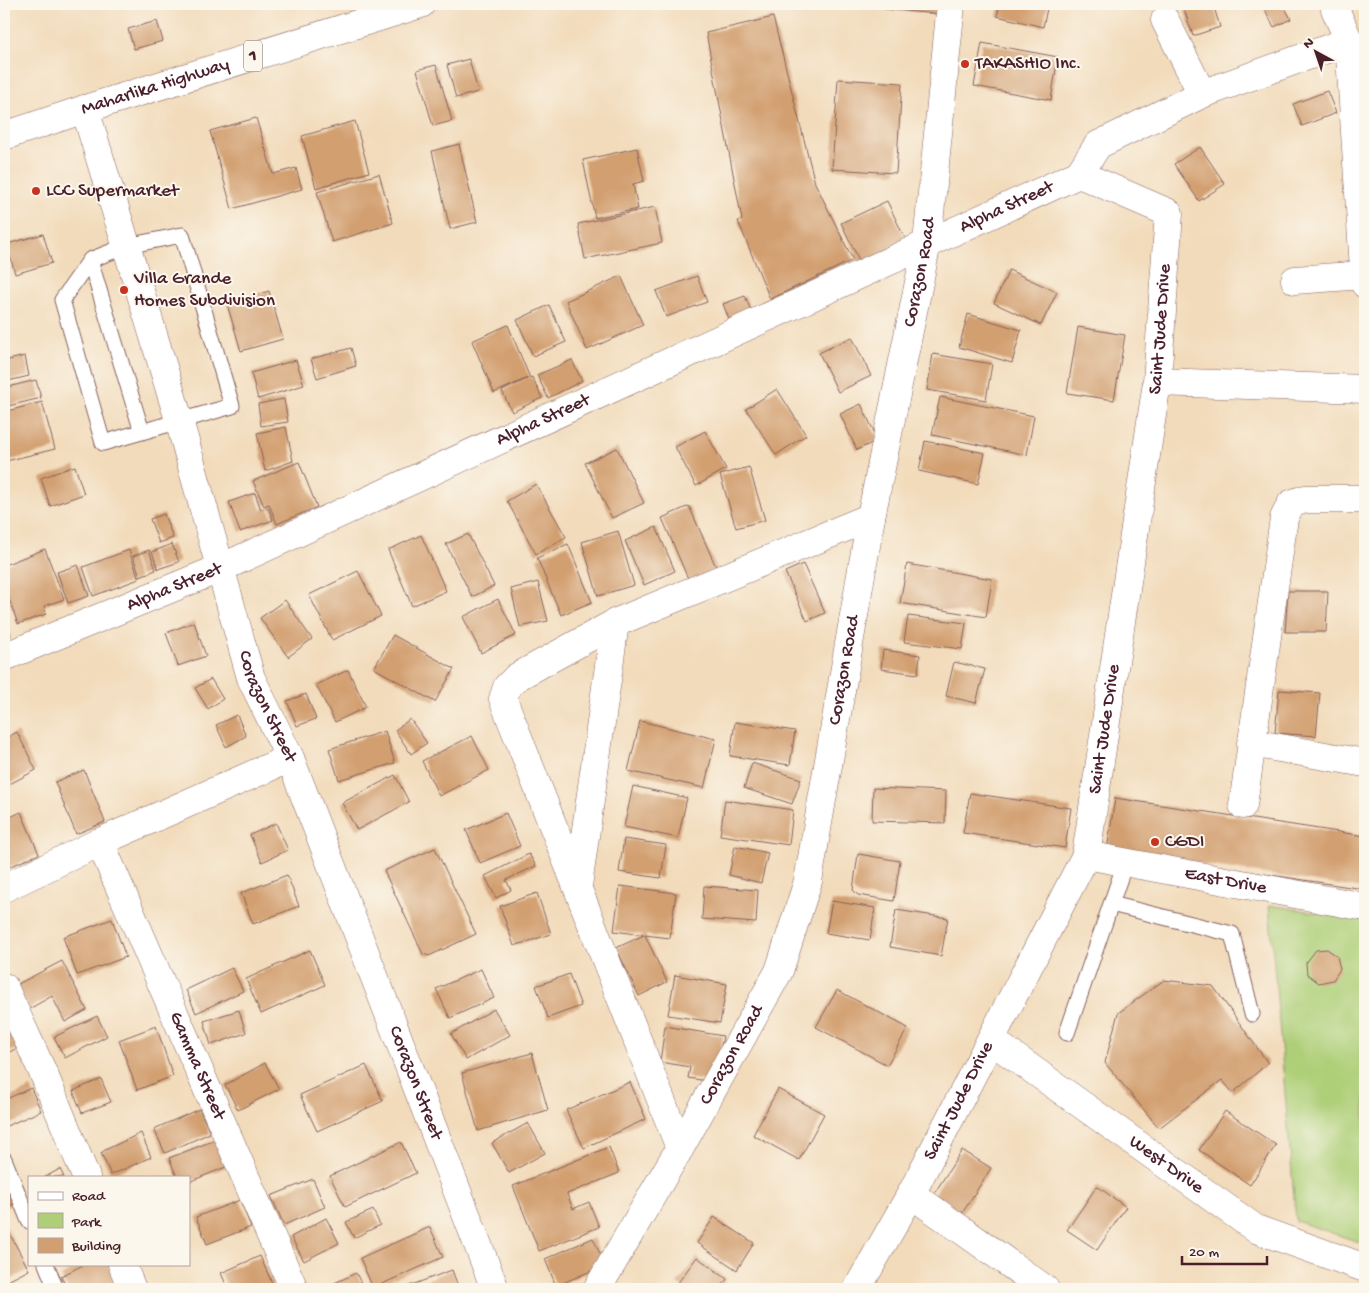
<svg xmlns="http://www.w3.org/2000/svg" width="1369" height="1293" viewBox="0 0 1369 1293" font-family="'Gochi Hand',sans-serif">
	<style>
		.green { fill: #aecf78; stroke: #7c7752 }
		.building { fill: #d29f70 }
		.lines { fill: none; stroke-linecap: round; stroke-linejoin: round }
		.lane-casing { stroke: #85615d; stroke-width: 17 }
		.street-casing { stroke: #85615d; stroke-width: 29 }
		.secondary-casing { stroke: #85615d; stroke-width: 29 }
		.primary-casing { stroke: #85615d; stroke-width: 29 }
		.lane { stroke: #fff; stroke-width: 15 }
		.street { stroke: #fff; stroke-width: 28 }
		.secondary { stroke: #fff; stroke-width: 28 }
		.primary { stroke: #fff; stroke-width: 28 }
		.poi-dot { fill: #c8321e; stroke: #fbf7ec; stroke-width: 2 }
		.labels { text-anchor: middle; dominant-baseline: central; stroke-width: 4; stroke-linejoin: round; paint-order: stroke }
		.shield { fill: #fbf7ec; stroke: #7f6065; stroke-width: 1 }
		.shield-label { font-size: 18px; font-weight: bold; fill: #4a1f2b }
		.poi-label { font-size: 19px; fill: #4a1f2b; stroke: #fbf7ec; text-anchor: start }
		.street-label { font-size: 19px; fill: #4a1f2b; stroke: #fbf7ec }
	</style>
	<rect width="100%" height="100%" fill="#fbf7ec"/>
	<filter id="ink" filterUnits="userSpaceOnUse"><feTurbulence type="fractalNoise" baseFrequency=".02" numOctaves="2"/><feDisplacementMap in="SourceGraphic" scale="10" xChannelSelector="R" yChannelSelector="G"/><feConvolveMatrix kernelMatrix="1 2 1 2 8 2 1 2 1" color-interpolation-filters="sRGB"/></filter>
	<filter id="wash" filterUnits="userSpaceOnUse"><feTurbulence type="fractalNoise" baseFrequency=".0096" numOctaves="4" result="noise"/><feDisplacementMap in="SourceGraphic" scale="20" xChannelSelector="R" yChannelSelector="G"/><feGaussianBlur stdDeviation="1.12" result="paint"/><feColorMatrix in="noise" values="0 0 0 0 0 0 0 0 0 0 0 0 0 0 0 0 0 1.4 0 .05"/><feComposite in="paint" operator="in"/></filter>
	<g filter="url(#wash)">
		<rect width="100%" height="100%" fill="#f2dbbb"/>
		<path class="green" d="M1269,905L1365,920V1244L1296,1221Z"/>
		<g id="blocks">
			<path class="building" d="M884,4H939L937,14L884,9Z
				M1000,4H1048L1043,27L997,16Z
				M1201,4H1213L1220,27L1193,36L1184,9Z
				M1262,4H1283L1291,19L1274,27Z
				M773,17L815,183L853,260L770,299L738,221L742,220L706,33Z
				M157,21L163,41L134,49L128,29Z
				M982,43L1058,57L1051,100L974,86Z
				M469,59L478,92L456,98L447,65Z
				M436,65L452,121L433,126L417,70Z
				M838,79L902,83L896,173L832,169Z
				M1327,91L1336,113L1302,126L1293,104Z
				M256,118L273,174L296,168L302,189L232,209L210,131Z
				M355,121L369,172L316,188L302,136Z
				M459,144L477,222L450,229L432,151Z
				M1200,147L1225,184L1199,201L1174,164Z
				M637,148L644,181L633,184L638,209L595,218L583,160Z
				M379,174L393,223L332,242L317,192Z
				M887,201L908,245L862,266L841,223Z
				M655,207L662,243L585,259L578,224Z
				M43,234L52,263L15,274L7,244Z
				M1009,270L1057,292L1041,325L994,303Z
				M621,276L643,325L587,350L566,301Z
				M697,276L707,302L666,317L656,291Z
				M269,291L283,339L241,351L227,304Z
				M745,296L752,313L730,322L723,304Z
				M549,305L566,342L533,356L517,320Z
				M968,314L1021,330L1012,363L959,347Z
				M508,325L530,378L532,377L542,398L512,412L502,391L528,378L494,393L472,341Z
				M1078,327L1125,335L1114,400L1067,393Z
				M852,337L871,376L838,392L819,353Z
				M351,348L356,366L317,378L311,359Z
				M933,354L992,364L986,400L927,390Z
				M25,356L29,376L4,382V361Z
				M296,360L304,385L258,399L251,373Z
				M572,360L582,381L548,398L537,375Z
				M36,380L41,398L4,407V388Z
				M777,389L806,435L776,455L746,409Z
				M940,397L1034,416L1027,455L932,435Z
				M284,399L288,422L261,426L258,404Z
				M42,402L55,449L6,461L4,459V412Z
				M861,404L878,440L857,450L840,414Z
				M286,427L293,461L265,471L257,433Z
				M705,431L726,469L696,486L675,447Z
				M925,441L985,453L978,484L919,471Z
				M617,448L644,503L612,518L585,463Z
				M299,462L317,507L277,524L269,504L264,506L253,481Z
				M75,466L84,494L50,506L41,478Z
				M749,467L765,520L736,528L720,475Z
				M536,484L566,537L536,554L507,501Z
				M255,493L261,510L268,507L273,520L240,532L229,502Z
				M689,506L717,569L689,581L662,518Z
				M164,514L173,538L159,543L150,519Z
				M656,527L675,571L644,585L625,541Z
				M618,531L634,585L598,596L582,542Z
				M468,534L494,586L472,597L446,544Z
				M421,535L446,591L412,606L388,550Z
				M172,544L179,562L158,569L152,552Z
				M568,544L592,602L561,615L537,558Z
				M45,549L64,599L44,606L46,614L18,624L4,585V565Z
				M129,550L139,579L93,596L83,567Z
				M149,550L156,570L140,576L133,556Z
				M803,564L825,613L807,621L785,572Z
				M907,564L992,579L986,617L900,603Z
				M78,565L89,596L68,603L57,572Z
				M358,571L381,616L332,640L309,595Z
				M538,582L548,621L520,627L511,589Z
				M1288,591H1328L1326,632H1285Z
				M498,599L516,635L481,653L463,617Z
				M285,600L312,639L288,657L260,618Z
				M908,616L966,623L962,649L904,642Z
				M4,618L11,636L4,639Z
				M194,622L206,656L178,666L166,633Z
				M393,635L454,669L435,702L374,668Z
				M883,650L920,655L918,674L881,669Z
				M954,662L985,669L976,703L946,696Z
				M348,670L366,707L335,722L316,685Z
				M211,679L223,699L208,709L195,688Z
				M1279,690L1320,693L1316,736L1275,733Z
				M306,694L316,719L297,726L287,701Z
				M237,715L246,736L226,747L216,725Z
				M410,719L427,743L411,754L395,730Z
				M640,721L716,739L704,788L628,771Z
				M735,722L795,731L790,765L730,756Z
				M385,731L395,763L339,780L329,749Z
				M17,732L36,770L4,787V739Z
				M472,736L489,770L439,796L422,761Z
				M752,763L801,779L792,804L744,788Z
				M84,770L105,822L76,834L55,782Z
				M395,775L409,802L357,830L342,803Z
				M633,786L687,798L678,838L624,827Z
				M873,788L946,791L945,823L872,821Z
				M970,793L1071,808L1065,848L963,833Z
				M1115,798L1365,836V872L1363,889L1107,850Z
				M725,800L793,810L789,845L720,835Z
				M21,812L39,854L4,869V820Z
				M506,813L520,846L480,863L466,830Z
				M276,823L288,850L262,862L250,835Z
				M624,839L666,845L661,878L619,872Z
				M735,846L768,853L761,883L729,875Z
				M435,848L476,934L429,956L423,954L384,871Z
				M529,854L536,866L506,880L511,890L496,898L485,876Z
				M858,854L900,861L894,901L858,895L853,890Z
				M287,875L299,906L253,924L241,893Z
				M620,886L676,893L670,938L645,935L667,982L639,996L616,948L644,935L614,931Z
				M704,886L758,890L756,923L702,919Z
				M537,893L551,934L514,946L500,906Z
				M832,901L875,908L870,940L826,933Z
				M896,910L948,918L941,956L890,947Z
				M112,919L126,957L77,975L63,937Z
				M1327,949L1337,956L1340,969L1333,980L1319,983L1307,974L1306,963L1316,950Z
				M310,950L325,985L261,1014L246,979Z
				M62,961L87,1010L65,1022L52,996L29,1009L16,985Z
				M232,968L243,991L196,1013L186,990Z
				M481,969L494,998L450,1018L436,989Z
				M569,974L581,1006L548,1018L536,986Z
				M675,975L727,984L720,1023L668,1015Z
				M1164,980L1213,986L1268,1063L1233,1093L1222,1080L1159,1128L1105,1063L1118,1013Z
				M837,990L908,1028L887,1065L816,1027Z
				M494,1009L510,1035L466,1060L451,1034Z
				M239,1010L246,1033L211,1045L204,1021Z
				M97,1016L107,1036L65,1058L54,1037Z
				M4,1023L17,1048L4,1055Z
				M156,1026L173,1076L137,1090L119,1040Z
				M665,1026L723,1036L714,1082L688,1078L690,1067L660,1062Z
				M532,1053L548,1110L478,1131L462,1073Z
				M265,1063L279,1089L238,1110L225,1085Z
				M366,1065L383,1101L317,1131L300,1095Z
				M101,1079L111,1102L82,1113L73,1091Z
				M630,1082L646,1119L584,1148L566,1110Z
				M31,1088L41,1111L4,1127V1100Z
				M778,1089L824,1114L799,1160L753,1135Z
				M199,1109L210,1133L165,1153L154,1129Z
				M1225,1111L1276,1145L1250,1185L1199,1150Z
				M528,1123L545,1153L509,1173L492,1143Z
				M141,1133L151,1157L111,1175L101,1153L105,1150Z
				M215,1140L226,1167L189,1182V1177H177L169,1158Z
				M401,1142L416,1173L345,1207L330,1176Z
				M609,1147L619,1173L567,1194L573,1209L589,1202L599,1227L539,1251L513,1186Z
				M962,1150L991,1168L961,1215L932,1197Z
				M60,1169L64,1177H45Z
				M4,1177L14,1204L4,1208Z
				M313,1179L325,1207L284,1225L271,1196Z
				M1097,1186L1126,1207L1097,1250L1067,1230Z
				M240,1200L251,1227L207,1244L196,1217Z
				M373,1210L380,1225L354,1238L346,1222Z
				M714,1217L754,1243L737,1270L697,1243Z
				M326,1218L339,1243L304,1261L291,1237Z
				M4,1223L29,1270L4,1283Z
				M430,1227L443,1257L373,1288L360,1258Z
				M593,1238L605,1265L556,1286L545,1259Z
				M260,1256L273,1285L262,1289H228L221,1273Z
				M697,1257L727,1279L720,1289H684L677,1284Z
				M85,1264H107L115,1282L100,1289H67L61,1276Z
				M452,1270L459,1289H401Z
				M356,1273L364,1289H322Z"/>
		</g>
	</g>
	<g filter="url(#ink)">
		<use href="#blocks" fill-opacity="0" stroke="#85615d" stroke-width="1"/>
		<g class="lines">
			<g class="lane-casing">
				<path id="lane" d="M182,235L232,406L103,443L62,300L90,260L126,246Z
					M90,260L142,432
					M1111,904L1232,934L1252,1014
					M1067,1033L1125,863
					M4,1159L29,1221
					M46,1264L56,1289"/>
			</g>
			<g class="street-casing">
				<g id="street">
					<path d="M1335,9L1349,41L1365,284"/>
					<path d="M1165,20L1202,94"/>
					<path d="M1079,174L1098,145L1202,94L1349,41"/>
					<path d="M1295,280L1364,275"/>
					<path d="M1157,382L1365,389"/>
					<path id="s1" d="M4,657L221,568L1079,174"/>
					<path d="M1251,743L1365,763"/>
					<path d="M1243,805L1284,518L1291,504L1305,499H1365"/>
					<path id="s2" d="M100,842L294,1289"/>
					<path id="s3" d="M1086,855L1365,907"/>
					<path d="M578,886L615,623"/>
					<path d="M4,888L100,842L290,758"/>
					<path d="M4,987L45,1077L86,1177"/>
					<path id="s4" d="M991,1040L1256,1229L1365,1268"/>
					<path d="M680,1148L503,699L507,687L517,677L615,623L871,517"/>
					<path d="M911,1194L1045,1289"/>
					<path d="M122,1264L132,1289"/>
					<path id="s5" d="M857,1289L911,1194L1086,855L1157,382L1169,213L1079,174"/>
				</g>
			</g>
			<g class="secondary-casing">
				<g id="secondary">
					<path id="s6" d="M85,109L179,420L251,678L290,758L495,1289"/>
					<path id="s7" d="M597,1289L680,1148L779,971L808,881L871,517L927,243L951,4"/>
				</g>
			</g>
			<g class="primary-casing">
				<g id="primary">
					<path id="s8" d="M4,136L85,109L421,4"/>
				</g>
			</g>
			<use href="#lane" class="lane"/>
			<use href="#street" class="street"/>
			<use href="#secondary" class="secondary"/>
			<use href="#primary" class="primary"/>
		</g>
	</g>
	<g class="poi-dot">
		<circle cx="965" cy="64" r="5"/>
		<circle cx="36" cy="191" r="5"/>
		<circle cx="124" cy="290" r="5"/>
		<circle cx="1155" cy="842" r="5"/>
	</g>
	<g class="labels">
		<rect class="shield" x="244" y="40.5" width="18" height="31" rx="4"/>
		<g class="shield-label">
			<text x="253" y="56">1</text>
		</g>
		<g class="poi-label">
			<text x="975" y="64">TAKASHIO Inc.</text>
			<text x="46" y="191">LCC Supermarket</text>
			<text x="134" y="279">Villa Grande<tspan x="134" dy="22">Homes Subdivision</tspan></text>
			<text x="1165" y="842">CGDI</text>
		</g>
		<g class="street-label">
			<text stroke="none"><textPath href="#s8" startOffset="159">Maharlika Highway</textPath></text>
			<text stroke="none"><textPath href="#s1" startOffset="1099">Alpha Street</textPath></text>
			<text stroke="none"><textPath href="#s7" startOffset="1080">Corazon Road</textPath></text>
			<text stroke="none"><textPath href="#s5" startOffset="1022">Saint Jude Drive</textPath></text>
			<text stroke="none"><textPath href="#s1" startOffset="589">Alpha Street</textPath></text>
			<text stroke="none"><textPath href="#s1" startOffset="184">Alpha Street</textPath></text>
			<text stroke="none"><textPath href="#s7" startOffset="675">Corazon Road</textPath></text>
			<text stroke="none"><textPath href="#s6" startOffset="625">Corazon Street</textPath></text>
			<text stroke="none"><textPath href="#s5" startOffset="618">Saint Jude Drive</textPath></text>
			<text stroke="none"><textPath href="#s3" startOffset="142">East Drive</textPath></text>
			<text stroke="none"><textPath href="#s7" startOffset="270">Corazon Road</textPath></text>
			<text stroke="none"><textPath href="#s2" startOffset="244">Gamma Street</textPath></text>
			<text stroke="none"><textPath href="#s6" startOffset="1030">Corazon Street</textPath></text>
			<text stroke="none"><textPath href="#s5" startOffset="214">Saint Jude Drive</textPath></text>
			<text stroke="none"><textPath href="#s4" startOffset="215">West Drive</textPath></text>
		</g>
	</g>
	<rect width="1369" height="1293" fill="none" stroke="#fbf7ec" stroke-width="20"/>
	<rect x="28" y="1176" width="162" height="90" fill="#fbf7ec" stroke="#b4a19f"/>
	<rect x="38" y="1192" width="25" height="8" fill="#ffffff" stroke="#b4a19f"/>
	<text x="72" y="1200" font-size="15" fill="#4a1f2b">Road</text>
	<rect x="38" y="1213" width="25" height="15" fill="#aecf78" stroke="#b4a19f"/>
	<text x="72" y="1226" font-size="15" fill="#4a1f2b">Park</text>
	<rect x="38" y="1238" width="25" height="15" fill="#d29f70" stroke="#b4a19f"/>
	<text x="72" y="1250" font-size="15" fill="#4a1f2b">Building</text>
	<g transform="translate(1316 52) rotate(320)" stroke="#fbf7ec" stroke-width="4" paint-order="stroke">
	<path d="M0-4L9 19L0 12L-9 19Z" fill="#4a1f2b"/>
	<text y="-8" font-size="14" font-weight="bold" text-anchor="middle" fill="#4a1f2b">N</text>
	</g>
	<path d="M1182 1256v8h85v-8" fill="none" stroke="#4a1f2b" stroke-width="2.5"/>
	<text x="1189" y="1256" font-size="15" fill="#4a1f2b" stroke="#fbf7ec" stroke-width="4" paint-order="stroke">20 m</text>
</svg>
